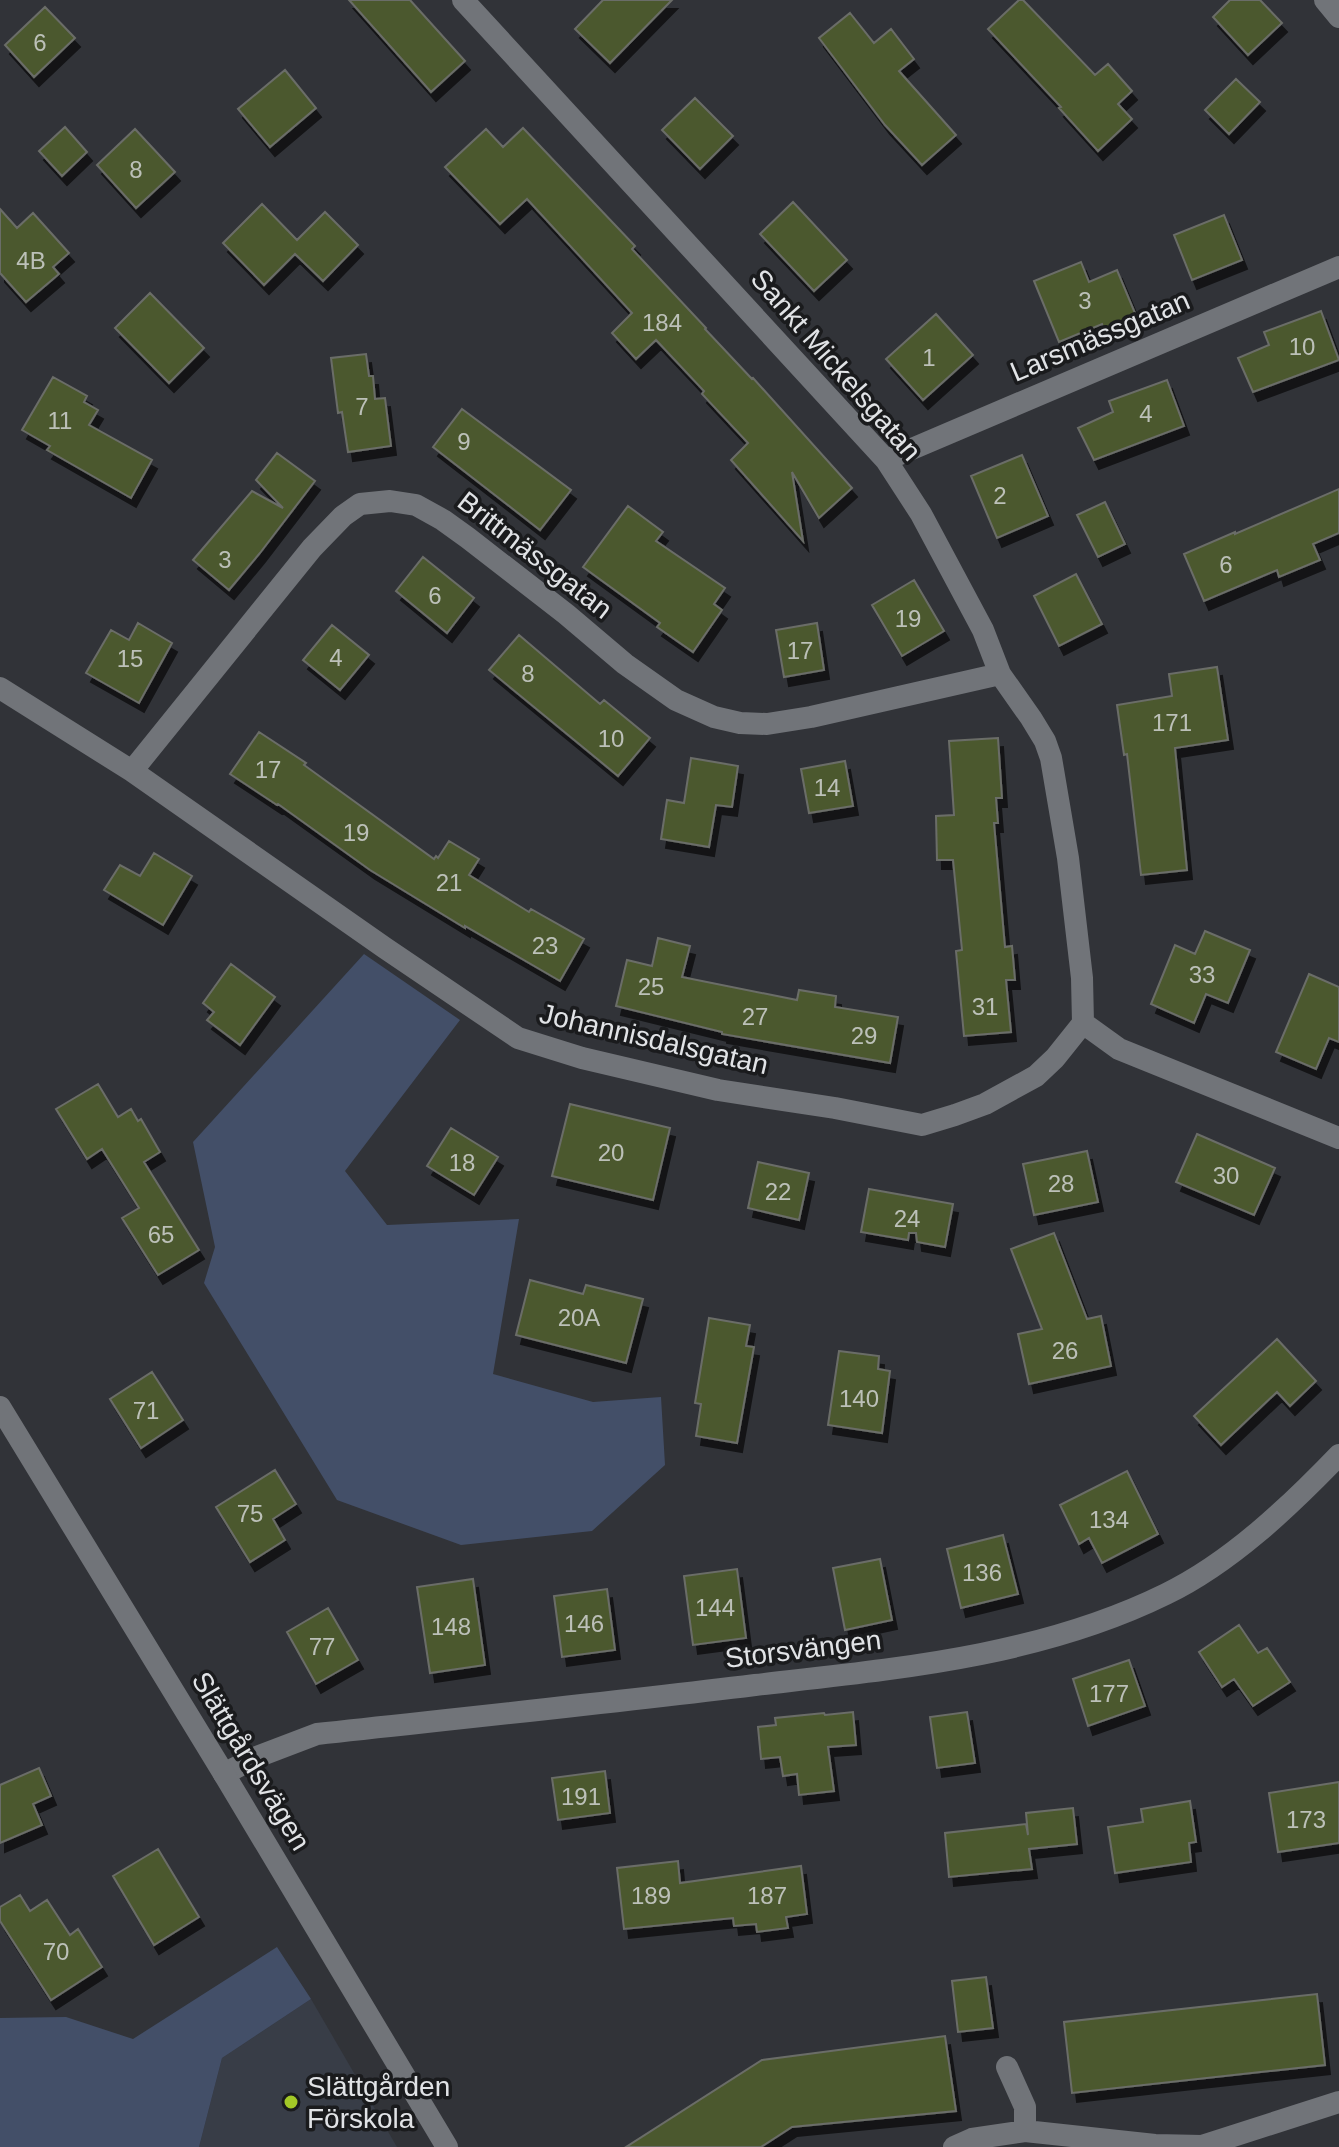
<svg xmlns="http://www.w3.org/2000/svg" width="1339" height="2147" viewBox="0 0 1339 2147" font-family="Helvetica,sans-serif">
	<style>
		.built { fill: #383d47 }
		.green { fill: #434f68 }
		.building { fill: #4c582f; stroke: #6b6d68; stroke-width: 2; filter: url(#shadow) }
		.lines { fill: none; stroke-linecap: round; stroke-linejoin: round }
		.minor { stroke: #717479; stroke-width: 22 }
		.tertiary { stroke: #717479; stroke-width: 22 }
		.poi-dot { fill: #a3c927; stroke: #1a1b1d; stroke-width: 3 }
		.labels { text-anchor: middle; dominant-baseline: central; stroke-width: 7; stroke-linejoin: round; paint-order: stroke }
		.number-label { font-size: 24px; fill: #bcc0b8 }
		.street-label { font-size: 28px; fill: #e1e3e6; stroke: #1a1b1d }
		.poi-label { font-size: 28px; fill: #e1e3e6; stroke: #1a1b1d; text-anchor: start }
	</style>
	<defs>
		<filter id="shadow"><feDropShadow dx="5" dy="9" stdDeviation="0" flood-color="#0009"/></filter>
	</defs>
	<rect width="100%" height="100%" fill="#313338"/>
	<path class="built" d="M311,1999L397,2147H199L222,2058Z"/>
	<path class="green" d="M364,954L460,1020L345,1171L387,1225L519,1219L493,1374L593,1402L661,1397L665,1465L592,1531L461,1545L337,1500L204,1283L215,1247L193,1142Z
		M277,1947L311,1999L222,2058L199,2147H0V2018L66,2017L133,2039Z"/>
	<path class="building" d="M349,0H410L465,61L431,92Z
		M603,0H672L610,63L575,29Z
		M1019,0H1023L1095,75L1108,64L1132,91L1118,104L1132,119L1098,151L1059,108L1061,107L988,29Z
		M1230,0H1260L1282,23L1248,55L1213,17Z
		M45,7L75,38L34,77L5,45Z
		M850,13L874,43L891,29L914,59L899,71L956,135L922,165L885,125L819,38Z
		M285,70L316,108L270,147L238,109Z
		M1236,79L1260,102L1229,134L1205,110Z
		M695,98L733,136L700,169L662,130Z
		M65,127L87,152L62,176L39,151Z
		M523,128L635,246L632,249L706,328L705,329L752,379L753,378L852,488L819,518L792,472L803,541L731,460L748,443L702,394L704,391L656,340L636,359L612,333L632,313L527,199L500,224L445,167L486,129L503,147Z
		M135,129L175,172L136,208L97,165Z
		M793,202L847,260L814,291L760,234Z
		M262,204L297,240L325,212L358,245L323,281L295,254L264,285L223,243Z
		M0,209L17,228L33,213L69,253L53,267L59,274L26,302L0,273Z
		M1224,215L1242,260L1192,280L1174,235Z
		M1081,262L1089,282L1117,270L1137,318L1104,331L1102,324L1059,342L1034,281Z
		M150,293L204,348L169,383L115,328Z
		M1321,311L1339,360L1253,392L1238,358L1269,345L1264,332Z
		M936,314L973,355L923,400L886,359Z
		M366,354L369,376H373L375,399L385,398L391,446L348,452L342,412L338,413L331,358Z
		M53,377L87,396L84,402L98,410L89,425L152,460L131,498L47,450L50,446L22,430Z
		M1167,380L1184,426L1094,460L1078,428L1113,412L1109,401Z
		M462,409L571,490L540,530L433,447Z
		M277,453L315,481L260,553L229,590L193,560L252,491L283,508L256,480Z
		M1022,455L1048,516L997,538L971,476Z
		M1339,489V533L1313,544L1320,560L1279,577L1277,570L1204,601L1184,554L1235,532V534Z
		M1105,502L1125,544L1098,557L1077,515Z
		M628,506L663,532L656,541L725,588L714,604L722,610L693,652L657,627L660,623L583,567Z
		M423,557L474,598L447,633L396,591Z
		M1076,574L1102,624L1059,646L1034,596Z
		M914,580L944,631L902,656L872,605Z
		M138,623L172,643L139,703L86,673L111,630L129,640Z
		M817,623L824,670L784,677L776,630Z
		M332,625L369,655L340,690L303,660Z
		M519,635L600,704L604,700L650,738L618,776L489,670Z
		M1217,667L1228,740L1175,748L1187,870L1141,875L1127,754L1124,755L1117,705L1172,696L1169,674Z
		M259,732L306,763L304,765L434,859L436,856L438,858L449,841L479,859L469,875L529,912L531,909L584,939L560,981L465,926V928L370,870L278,804L277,805L230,774Z
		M998,738L1002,798H996L998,823H994L1005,947L1012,946L1015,980H1006L1011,1032L964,1036L956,951L962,950L953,860H937L936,816L954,815L949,741Z
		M691,758L738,766L732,807L716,805L709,847L661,839L667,800L684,803Z
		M845,761L853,806L809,813L801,769Z
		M154,853L192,876L163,925L104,890L120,865L140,876Z
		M1205,931L1250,950L1228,1003L1206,994L1194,1023L1151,1004L1175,945L1195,954Z
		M658,938L690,946L682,977L797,1000L799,990L836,996L835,1007L898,1017L890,1063L722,1034V1032L616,1006L627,960L652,966Z
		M231,964L275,997L240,1045L207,1020L214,1012L203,1003Z
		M1309,974L1339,987V1042L1329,1038L1316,1069L1276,1052Z
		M98,1084L118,1117L131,1109L138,1121L141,1119L160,1152L144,1162L199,1250L158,1275L122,1218L139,1208L102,1149L87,1159L56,1109Z
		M570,1104L670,1128L653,1200L552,1176Z
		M451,1128L498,1157L474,1195L427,1166Z
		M1197,1134L1275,1168L1254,1215L1176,1182Z
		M1087,1151L1098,1202L1034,1215L1023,1164Z
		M758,1162L809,1173L799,1220L748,1208Z
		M869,1189L953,1204L945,1247L917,1242L916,1233H909L908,1240L861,1232Z
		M1054,1233L1087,1319L1101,1316L1111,1366L1029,1384L1018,1334L1042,1329L1011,1249Z
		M530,1280L583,1294L586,1285L643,1299L626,1363L516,1335Z
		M709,1318L750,1325L746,1346L754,1347L737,1443L696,1436L701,1404L695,1403Z
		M1277,1339L1316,1381L1290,1406L1277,1392L1221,1445L1194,1416Z
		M839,1351L879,1356L878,1369L890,1371L882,1433L828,1425Z
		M152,1372L183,1420L141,1448L110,1399Z
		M275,1470L296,1504L273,1519L285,1540L250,1562L216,1507Z
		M1127,1471L1158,1534L1102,1563L1089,1538L1079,1544L1060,1505Z
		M1003,1535L1018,1594L961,1608L947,1549Z
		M880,1559L892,1620L845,1630L833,1568Z
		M737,1569L746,1638L693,1645L684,1576Z
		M473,1579L485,1665L430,1673L417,1587Z
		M607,1589L615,1650L562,1657L554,1596Z
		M328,1608L358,1660L316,1684L287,1632Z
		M1239,1625L1258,1653L1267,1648L1290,1682L1253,1706L1234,1679L1222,1687L1199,1652Z
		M1129,1660L1145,1706L1088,1726L1073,1679Z
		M853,1712L856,1745L828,1747L834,1791L799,1795L797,1774L783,1776L780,1757L761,1759L758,1727L776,1725L775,1718L824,1713L825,1715Z
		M967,1712L975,1763L937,1768L930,1717Z
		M39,1768L51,1796L33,1804L42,1825L0,1843V1785Z
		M605,1771L610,1813L558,1820L552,1778Z
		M1339,1782V1843L1278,1852L1269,1793Z
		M1190,1801L1196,1842L1189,1843L1191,1862L1115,1873L1108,1827L1143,1822L1141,1809Z
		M1073,1808L1077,1844L1029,1849L1032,1869L949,1877L945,1833L1026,1824L1028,1835L1026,1813Z
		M158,1849L199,1917L154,1945L113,1876Z
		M678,1861L680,1883L801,1866L807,1914L786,1917L788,1928L757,1932L756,1924L734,1926L733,1918L624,1929L617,1868Z
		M20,1895L30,1911L47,1900L70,1935L78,1929L102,1967L51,2000L0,1921V1907Z
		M986,1977L993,2028L958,2032L952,1981Z
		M1317,1994L1325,2065L1072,2093L1064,2022Z
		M945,2036L956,2111L792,2127L761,2147H626L762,2060Z"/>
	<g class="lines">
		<path class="minor" d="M463,0L886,460L921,514L983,630L1000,674L1031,718L1045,741L1051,758L1068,858L1082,978L1083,1023
			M1325,0L1339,17
			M886,460L1339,267
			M0,688L132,771L385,948L518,1038L582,1058L718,1090L835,1108L922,1125L955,1115L985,1104L1036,1076L1055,1058L1083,1023L1119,1049L1339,1138
			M132,771L312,548L343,516L360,504L390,501L416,505L443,520L468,538L566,614L625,664L676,700L714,717L740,723L767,724L811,717L1000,674
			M224,1774L254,1758L317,1734C463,1718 609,1703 755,1685C894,1669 1038,1657 1166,1594C1230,1563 1289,1507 1339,1455
			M1007,2067L1025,2107V2131
			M954,2147L972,2139L1025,2131L1155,2145L1202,2146L1339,2102"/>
		<path class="tertiary" d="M0,1407L224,1774L447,2147"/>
	</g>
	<circle class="poi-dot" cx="291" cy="2102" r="8"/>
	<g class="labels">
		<g class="number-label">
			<text x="40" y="42">6</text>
			<text x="136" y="169">8</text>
			<text x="31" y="260">4B</text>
			<text x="1085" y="300">3</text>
			<text x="662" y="322">184</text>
			<text x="1302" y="346">10</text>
			<text x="929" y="357">1</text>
			<text x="362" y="406">7</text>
			<text x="1146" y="413">4</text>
			<text x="60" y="420">11</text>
			<text x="464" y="441">9</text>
			<text x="1000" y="495">2</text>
			<text x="225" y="559">3</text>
			<text x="1226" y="564">6</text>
			<text x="435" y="595">6</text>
			<text x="908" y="618">19</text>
			<text x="800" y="650">17</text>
			<text x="336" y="657">4</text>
			<text x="130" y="658">15</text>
			<text x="528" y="673">8</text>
			<text x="1172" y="722">171</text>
			<text x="611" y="738">10</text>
			<text x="268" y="769">17</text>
			<text x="827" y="787">14</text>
			<text x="356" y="832">19</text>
			<text x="449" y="882">21</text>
			<text x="545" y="945">23</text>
			<text x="1202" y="974">33</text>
			<text x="651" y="986">25</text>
			<text x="985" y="1006">31</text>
			<text x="755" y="1016">27</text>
			<text x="864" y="1035">29</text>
			<text x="611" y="1152">20</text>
			<text x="462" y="1162">18</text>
			<text x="1226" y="1175">30</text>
			<text x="1061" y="1183">28</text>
			<text x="778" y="1191">22</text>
			<text x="907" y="1218">24</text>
			<text x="161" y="1234">65</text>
			<text x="579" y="1317">20A</text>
			<text x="1065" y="1350">26</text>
			<text x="859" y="1398">140</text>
			<text x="146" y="1410">71</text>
			<text x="250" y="1513">75</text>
			<text x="1109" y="1519">134</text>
			<text x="982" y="1572">136</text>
			<text x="715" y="1607">144</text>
			<text x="584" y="1623">146</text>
			<text x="451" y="1626">148</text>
			<text x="322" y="1646">77</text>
			<text x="1109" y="1693">177</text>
			<text x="581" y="1796">191</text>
			<text x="1306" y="1819">173</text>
			<text x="651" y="1895">189</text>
			<text x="767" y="1895">187</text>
			<text x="56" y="1951">70</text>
		</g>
		<g class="street-label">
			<text transform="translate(1100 336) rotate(-23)">Larsmässgatan</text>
			<text transform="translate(836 365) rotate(49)">Sankt Mickelsgatan</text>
			<text transform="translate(535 555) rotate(38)">Brittmässgatan</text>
			<text transform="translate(654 1039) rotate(13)">Johannisdalsgatan</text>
			<text transform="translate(803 1649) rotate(-7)">Storsvängen</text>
			<text transform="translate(251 1761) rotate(59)">Slättgårdsvägen</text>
		</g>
		<g class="poi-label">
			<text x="307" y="2086">Slättgården<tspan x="307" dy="32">Förskola</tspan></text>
		</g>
	</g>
</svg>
